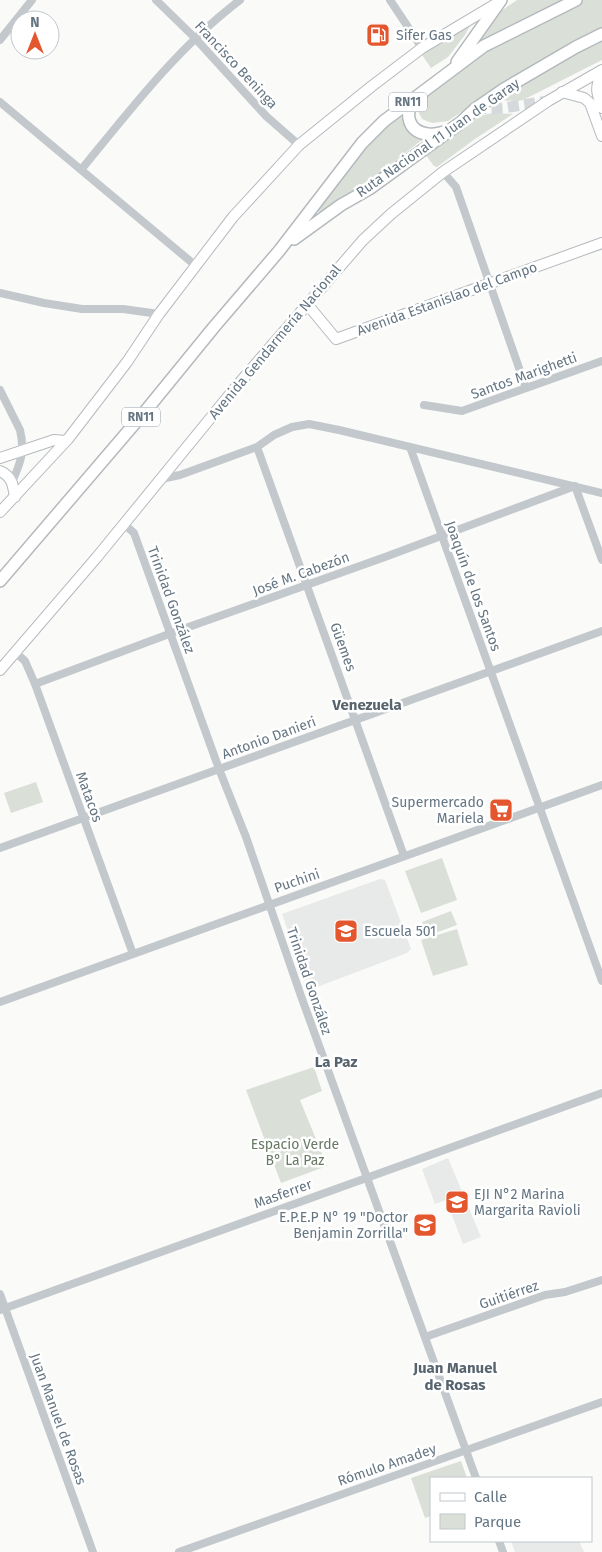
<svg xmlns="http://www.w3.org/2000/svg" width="602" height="1552" viewBox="0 0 602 1552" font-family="'Fira Sans',sans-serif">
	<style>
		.built { fill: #e8e9e9 }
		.green { fill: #dadfd7 }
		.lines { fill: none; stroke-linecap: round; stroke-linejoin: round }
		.highway-tunnel { stroke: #d5d9db; stroke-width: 11; stroke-dasharray: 11 5.5; stroke-linecap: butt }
		.major-casing { stroke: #b5babe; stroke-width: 12 }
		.highway-casing { stroke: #b4b9bd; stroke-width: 14 }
		.minor { stroke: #c3c8cc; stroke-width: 8 }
		.major { stroke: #fff; stroke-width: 10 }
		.highway { stroke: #fff; stroke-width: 11 }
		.labels { text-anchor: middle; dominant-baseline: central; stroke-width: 5; stroke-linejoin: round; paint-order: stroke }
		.shield { fill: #fff; stroke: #939fa8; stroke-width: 1 }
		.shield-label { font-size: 12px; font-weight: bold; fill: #657683 }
		.poi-label { font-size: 14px; fill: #657683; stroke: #fff; text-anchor: start }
		.street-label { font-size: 14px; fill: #657683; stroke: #fff }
		.park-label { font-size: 14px; fill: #687a64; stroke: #fff }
		.neighbourhood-label { font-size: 15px; font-weight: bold; fill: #57646e; stroke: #fff }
	</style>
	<rect width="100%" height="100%" fill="#fafaf8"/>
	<path class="built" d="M380,879L385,880L411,949L407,953L309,990L282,914Z
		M448,1158L481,1237L463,1244L446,1200L435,1204L422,1169Z
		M511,1541H579L584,1552H515Z"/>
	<path class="green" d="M517,0H563L513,26L467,53L494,16Z
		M582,0H602V30L568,46L521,72L448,121L432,123L422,119L418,111L421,97L489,49L535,23Z
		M471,24L465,35L448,57L431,68L422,55L428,49Z
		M602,36V60L523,100L518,101L495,100Z
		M400,113C404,126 409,133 422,140L363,186L325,209L319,212L317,209L351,162Z
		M493,113L513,114L475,139L437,167L434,166L425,154L474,117Z
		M36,782L43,802L11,813L4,793Z
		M442,858L457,900L421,913L405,871Z
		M451,911L457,925L427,936L422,922Z
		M457,929L468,965L433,976L421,940Z
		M314,1067L322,1091L300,1100L327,1166L281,1183L246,1090Z
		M461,1461L467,1478H431V1516L425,1518L411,1478Z"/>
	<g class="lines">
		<path class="highway-tunnel" d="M475,109L503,108L548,101"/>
		<g class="major-casing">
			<path id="major" d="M602,71C595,89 596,91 602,108
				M562,92L584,98L590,103L602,136
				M307,304L336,339L602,243
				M0,458L54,440L66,441
				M0,471C12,476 13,485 15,497
				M0,512L68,439L127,362L159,314L233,217L299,145L372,86L422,48L499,2
				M0,670L97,557L235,388L363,240L391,214L443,172L548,101L602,70"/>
		</g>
		<g class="highway-casing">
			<path id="highway" d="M457,62L501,0
				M414,99C404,114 408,132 428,134C433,135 439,133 444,132
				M294,239L341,205L369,189L460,123L475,109L504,89L576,47L602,34
				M0,581L148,408L214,327L279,251L362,143L384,121L484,46L576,0"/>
		</g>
		<path class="minor" d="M156,0L195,38L266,116L299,145
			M390,0L422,48
			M0,40L32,0
			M0,102L196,266
			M81,170C130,110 178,47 240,0
			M443,172L456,187L526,388
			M0,293L44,303L82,309H123L159,314
			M0,390L20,430C25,451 21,462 12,482
			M424,405L462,411L602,361
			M257,447L404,856
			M410,447L602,981
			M161,479L180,475L257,447L274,435L292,427L309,424L339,430L602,493
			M124,524L134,533L219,769L246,837L301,996L476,1478
			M15,652L25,661L35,684L133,954
			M35,684L169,634L385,557L575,486L602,560
			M0,848L602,631
			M0,1002L602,785
			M0,1294L93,1552
			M0,1310L602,1093
			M425,1337L545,1295L565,1292L602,1280
			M499,1541L503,1552
			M179,1552L602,1402"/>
		<use href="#major" class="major"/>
		<use href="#highway" class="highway"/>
	</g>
	<defs>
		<g id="fuel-square" transform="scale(1.25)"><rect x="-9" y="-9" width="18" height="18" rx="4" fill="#e4572e" stroke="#fff"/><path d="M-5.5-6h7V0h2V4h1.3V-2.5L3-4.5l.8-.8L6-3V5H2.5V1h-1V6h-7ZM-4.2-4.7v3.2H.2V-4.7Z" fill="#fff"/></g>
		<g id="supermarket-square" transform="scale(1.25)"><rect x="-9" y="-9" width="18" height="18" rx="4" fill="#e4572e" stroke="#fff"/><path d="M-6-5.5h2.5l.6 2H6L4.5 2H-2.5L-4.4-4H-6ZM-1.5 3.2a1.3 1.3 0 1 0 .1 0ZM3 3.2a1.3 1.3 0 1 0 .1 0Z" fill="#fff"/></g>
		<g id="school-square" transform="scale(1.25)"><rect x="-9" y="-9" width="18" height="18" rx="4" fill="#e4572e" stroke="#fff"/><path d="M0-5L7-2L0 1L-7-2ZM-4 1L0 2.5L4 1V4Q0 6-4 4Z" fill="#fff"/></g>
	</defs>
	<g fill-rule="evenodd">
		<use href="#fuel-square" x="378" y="35"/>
		<use href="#supermarket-square" x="501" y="810"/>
		<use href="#school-square" x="346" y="931"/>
		<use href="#school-square" x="457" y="1202"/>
		<use href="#school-square" x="425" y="1225"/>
	</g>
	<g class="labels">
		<g class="shield">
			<rect x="389" y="92.5" width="38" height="19" rx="4"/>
			<rect x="122" y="407.5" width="38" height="19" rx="4"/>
		</g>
		<g class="shield-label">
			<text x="408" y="102">RN11</text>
			<text x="141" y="417">RN11</text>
		</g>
		<g class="poi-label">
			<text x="396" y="35">Sifer Gas</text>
			<text x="484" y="802" text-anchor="end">Supermercado<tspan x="484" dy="16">Mariela</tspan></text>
			<text x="364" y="931">Escuela 501</text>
			<text x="474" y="1194">EJI N°2 Marina<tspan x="474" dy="16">Margarita Ravioli</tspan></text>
			<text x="408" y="1217" text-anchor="end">E.P.E.P N° 19 "Doctor<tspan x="408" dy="16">Benjamin Zorrilla"</tspan></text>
		</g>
		<g class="street-label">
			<text transform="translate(236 65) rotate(47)">Francisco Beninga</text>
			<text transform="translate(438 138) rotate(-35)">Ruta Nacional 11 Juan de Garay</text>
			<text transform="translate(447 299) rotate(-20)">Avenida Estanislao del Campo</text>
			<text transform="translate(275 342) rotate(-50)">Avenida Gendarmería Nacional</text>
			<text transform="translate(524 376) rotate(-20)">Santos Marighetti</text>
			<text transform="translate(301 574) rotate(-20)">José M. Cabezón</text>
			<text transform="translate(473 586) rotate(70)">Joaquín de los Santos</text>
			<text transform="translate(171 600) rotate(70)">Trinidad González</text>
			<text transform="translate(343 647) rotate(70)">Güemes</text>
			<text transform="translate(269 738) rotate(-20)">Antonio Danieri</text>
			<text transform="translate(89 797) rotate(70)">Matacos</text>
			<text transform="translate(297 881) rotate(-19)">Puchini</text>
			<text transform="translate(309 981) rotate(71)">Trinidad González</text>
			<text transform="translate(283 1194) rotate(-20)">Masferrer</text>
			<text transform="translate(509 1295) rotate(-19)">Guitiérrez</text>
			<text transform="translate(58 1419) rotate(70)">Juan Manuel de Rosas</text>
			<text transform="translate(387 1465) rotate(-19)">Rómulo Amadey</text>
		</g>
		<g class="park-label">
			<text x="295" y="1144">Espacio Verde<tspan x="295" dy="16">B° La Paz</tspan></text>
		</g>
		<g class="neighbourhood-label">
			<text x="367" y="705">Venezuela</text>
			<text x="336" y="1062">La Paz</text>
			<text x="455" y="1368">Juan Manuel<tspan x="455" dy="17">de Rosas</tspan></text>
		</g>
	</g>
	<rect x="430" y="1477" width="162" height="65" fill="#ffffff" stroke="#c1c8cd"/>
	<rect x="440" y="1493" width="25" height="8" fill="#ffffff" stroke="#c1c8cd"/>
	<text x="474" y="1502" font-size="15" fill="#657683">Calle</text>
	<rect x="440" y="1514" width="25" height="15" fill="#dadfd7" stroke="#c1c8cd"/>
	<text x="474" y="1527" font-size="15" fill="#657683">Parque</text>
	<g transform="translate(35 35)"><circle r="24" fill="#ffffff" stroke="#c1c8cd"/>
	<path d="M0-4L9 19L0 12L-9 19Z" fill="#e4572e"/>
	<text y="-8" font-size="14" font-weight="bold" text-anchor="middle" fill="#657683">N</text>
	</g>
</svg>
